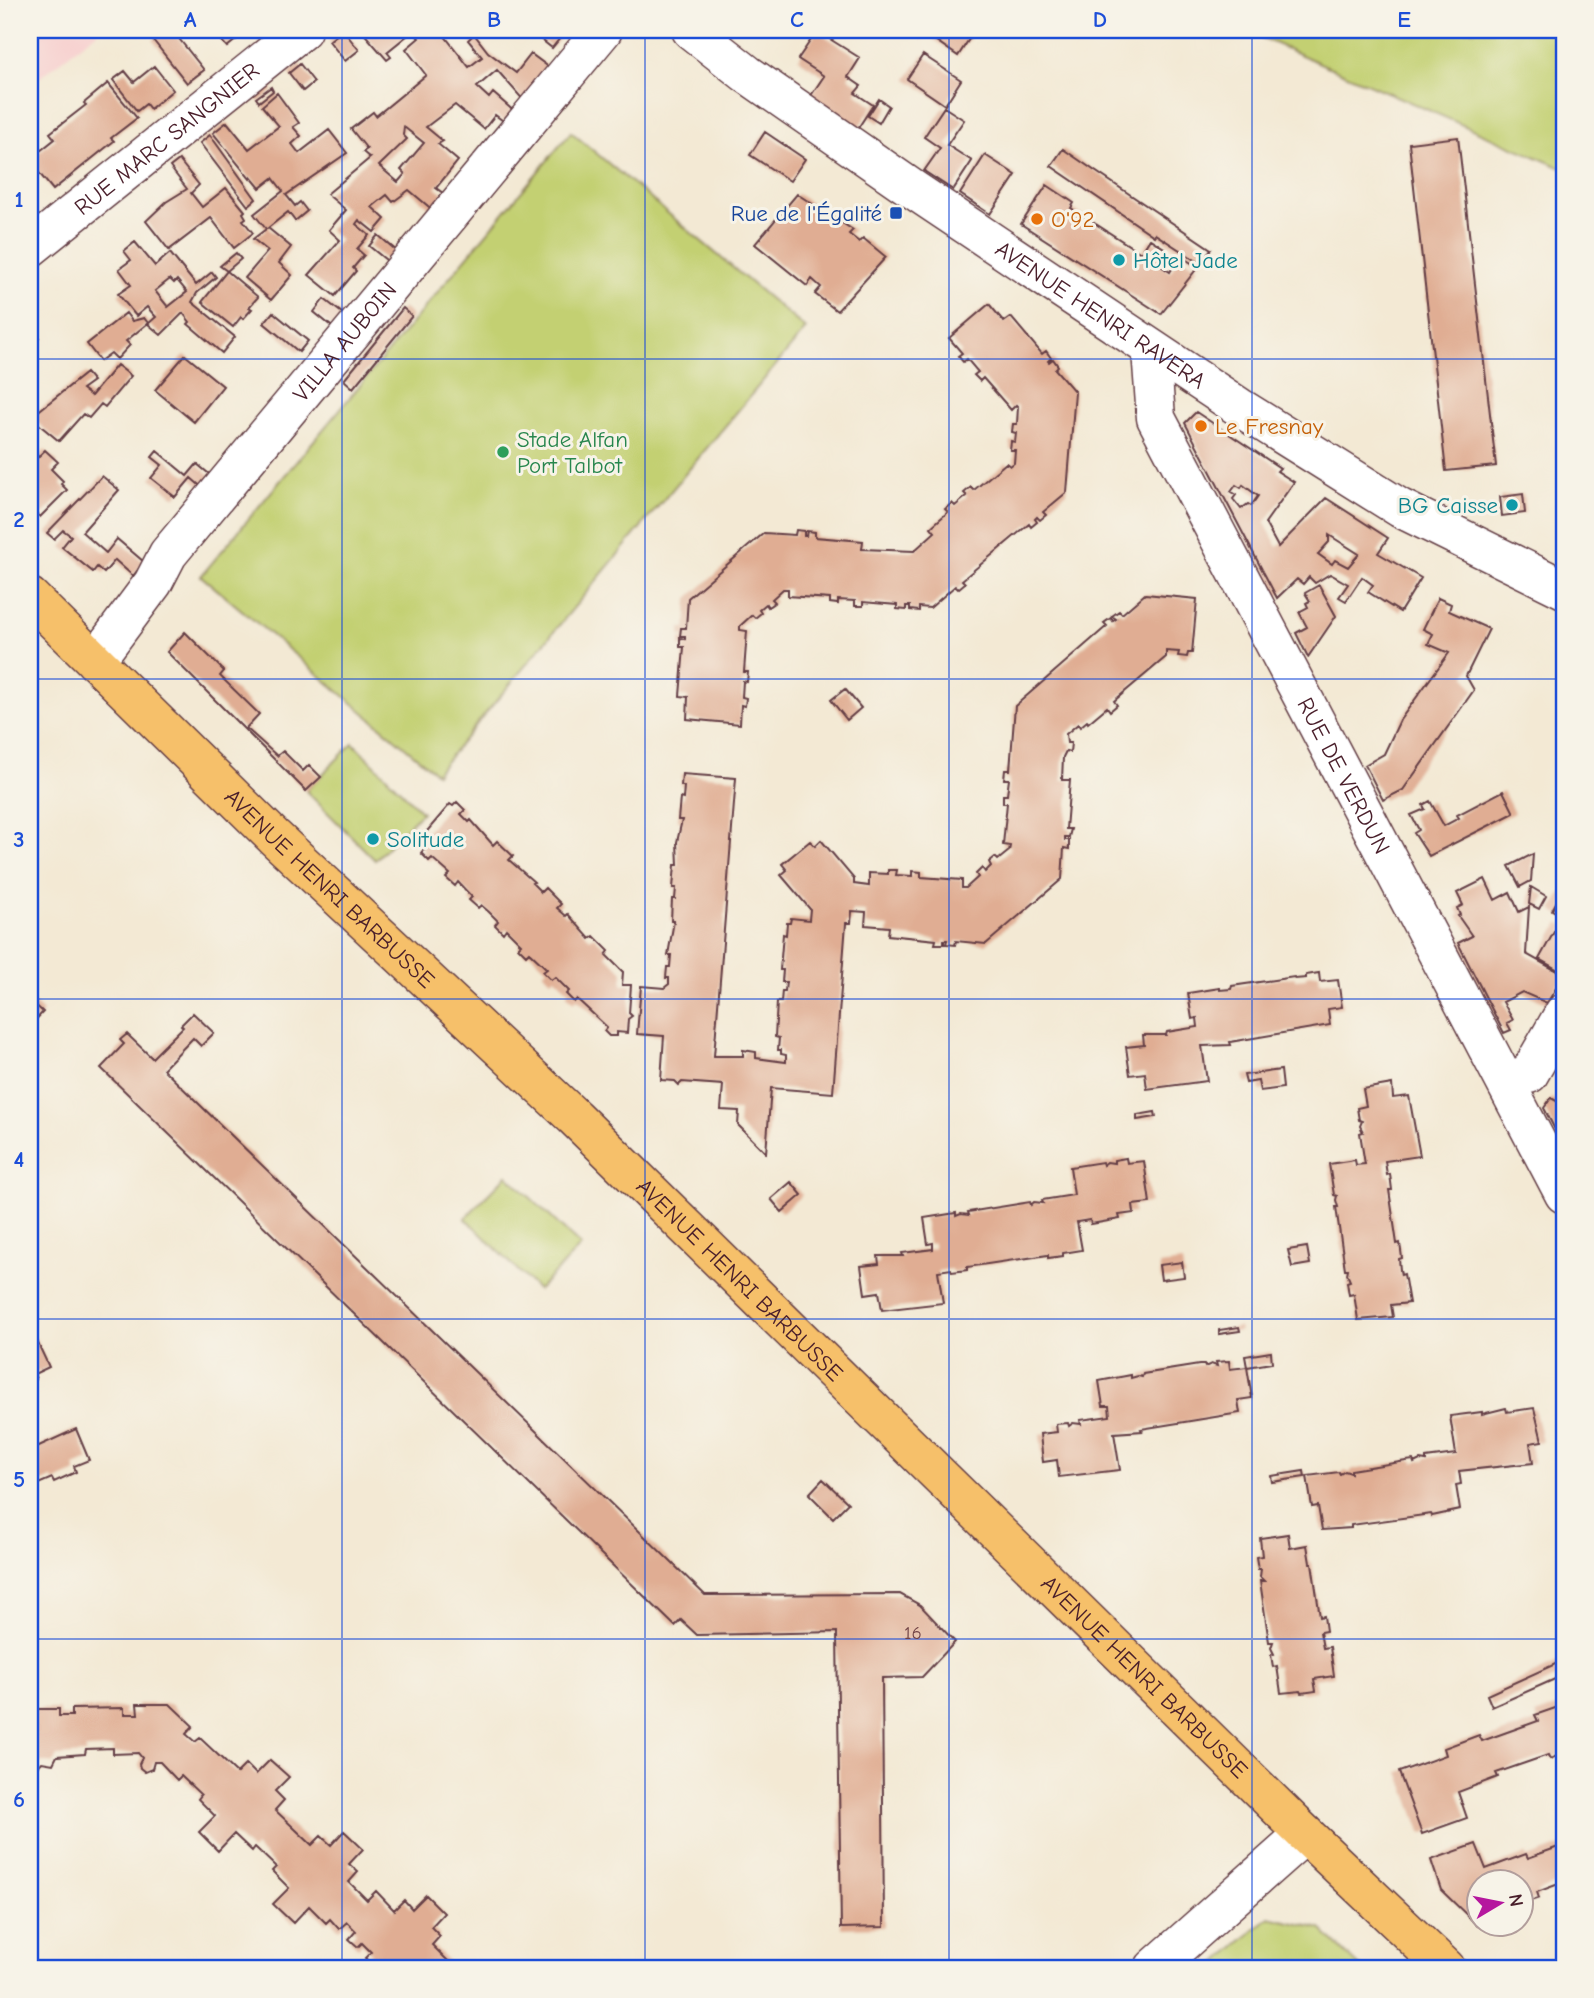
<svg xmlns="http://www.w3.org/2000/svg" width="1594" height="1998" viewBox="0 0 1594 1998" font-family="'Comic Neue',sans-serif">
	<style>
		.built { fill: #f7d0cf }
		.green { fill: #c3d072; stroke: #86784e; stroke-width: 2 }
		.building { fill: #e0ad93; fill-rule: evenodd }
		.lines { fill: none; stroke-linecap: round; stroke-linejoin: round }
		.minor-casing { stroke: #633d44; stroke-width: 41 }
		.major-casing { stroke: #633d44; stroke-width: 41 }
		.minor { stroke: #fff; stroke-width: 38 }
		.major { stroke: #f6c06b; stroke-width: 38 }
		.grid { fill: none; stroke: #1d4ed8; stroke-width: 2; stroke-opacity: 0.55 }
		.transit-dot { fill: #1a4fb4; stroke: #f7f3e8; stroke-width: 2.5 }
		.food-dot { fill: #e8710a; stroke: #f7f3e8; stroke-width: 2.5 }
		.culture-dot { fill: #0f9aa8; stroke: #f7f3e8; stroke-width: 2.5 }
		.leisure-dot { fill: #2e9e5b; stroke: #f7f3e8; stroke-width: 2.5 }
		.labels { text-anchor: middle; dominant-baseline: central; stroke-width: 6; stroke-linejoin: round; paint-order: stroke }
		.number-label { font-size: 19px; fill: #704245 }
		.street-label { font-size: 23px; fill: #4a1f2b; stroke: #f7f3e8 }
		.transit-label { font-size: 23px; fill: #164399; stroke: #f7f3e8; text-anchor: end }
		.food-label { font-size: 23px; fill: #c56008; stroke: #f7f3e8; text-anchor: start }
		.culture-label { font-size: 23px; fill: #0d838f; stroke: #f7f3e8; text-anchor: start }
		.leisure-label { font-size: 23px; fill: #27864d; stroke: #f7f3e8; text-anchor: start }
		.neatline { fill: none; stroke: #1d4ed8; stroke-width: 2.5 }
		.grid-label { font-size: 23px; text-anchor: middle; font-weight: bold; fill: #1d4ed8 }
	</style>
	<rect width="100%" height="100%" fill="#f7f3e8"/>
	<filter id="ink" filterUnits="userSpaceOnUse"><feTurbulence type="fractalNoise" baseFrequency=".0143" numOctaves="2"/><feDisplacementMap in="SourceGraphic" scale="14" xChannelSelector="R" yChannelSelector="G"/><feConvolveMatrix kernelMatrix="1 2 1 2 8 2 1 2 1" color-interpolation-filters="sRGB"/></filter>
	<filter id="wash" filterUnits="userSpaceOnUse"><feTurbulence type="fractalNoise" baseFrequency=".00686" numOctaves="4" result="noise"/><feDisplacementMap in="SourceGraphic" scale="28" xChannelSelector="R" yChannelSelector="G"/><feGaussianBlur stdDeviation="1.57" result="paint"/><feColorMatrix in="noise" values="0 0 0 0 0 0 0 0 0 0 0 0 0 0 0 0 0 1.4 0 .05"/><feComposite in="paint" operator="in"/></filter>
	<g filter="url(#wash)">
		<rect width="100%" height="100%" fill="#f3e9d4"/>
		<path class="built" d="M30,30H100L30,85Z"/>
		<path class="green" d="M1244,30H1564V169Z
			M571,132L806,329L436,773L201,576Z
			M353,743L422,812L375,860L306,791Z
			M507,1175L581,1246L538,1290L465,1218Z
			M1269,1917L1321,1929L1361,1968H1211Z"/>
		<g id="blocks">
			<path class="building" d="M166,30H172L204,70L187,83L153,40Z
				M212,30H248L227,47Z
				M343,30L359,50L345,61L329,41Z
				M361,30H440L469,67L482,57L468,40L474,34L488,52L516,73L531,54L550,68L525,102L497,70L477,87L489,98L493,93L516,113L506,123L495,115L484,129L455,105L426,127L443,141L438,144L458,161L436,188L447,196L434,211L409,190L393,202L387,195L372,207L385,219L374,232L359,220L356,224L369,235L357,249L364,255L353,268L356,271L335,296L309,275L340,240L329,230L346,210L327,194L370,158L363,152L367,149L351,129L373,112L376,116L426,75L406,49L419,38L413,31L387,52L391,57L387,60ZM404,127L424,143L401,170L405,174L398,182L379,166L407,139L403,135Z
				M529,30H561L564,33L552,48Z
				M917,30H975L958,56L926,34L922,40L913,34Z
				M817,31L860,58L848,77L861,86L855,93L873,105L858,128L810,97L824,76L798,59Z
				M923,55L961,80L945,105L907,79Z
				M300,64L314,82L303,91L289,73Z
				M154,66L173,90L150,109L146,104L137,111L113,80L125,71L134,82Z
				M108,83L137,118L111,138L114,141L53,190L30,162V159L55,139L50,133L86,105L84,103Z
				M271,87L273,91L259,102L256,98Z
				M277,93L299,123L293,127L301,136L292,144L299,153L329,130L347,153L286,195L295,206L300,202L307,211L295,221L288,212L268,228L291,247L279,263L292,275L271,300L245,278L268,251L253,239L266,229L254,214L283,191L273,178L260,188L251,177L250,179L213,133L227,122L249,149L279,126L262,106Z
				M879,99L889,106L879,123L868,116Z
				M944,107L964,120L947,145L972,161L953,190L924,171L940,148L924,137Z
				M765,132L805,159L790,181L750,155Z
				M210,135L256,199L248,206L200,143Z
				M1458,137L1496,466L1446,471L1409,143Z
				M1063,149L1095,171L1211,249L1200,263L1155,234L1154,236L1051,166Z
				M985,155L1016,175L990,214L960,194Z
				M179,160L199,185L191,193L202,207L226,188L245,211L243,213L246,218L243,220L253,233L234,248L211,218L169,250L146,221L166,202L187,189L170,167Z
				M1047,185L1074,203L1071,208L1141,253L1150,239L1164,248L1166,254L1158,264L1170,272L1180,256L1198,267L1161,314L1021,224Z
				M797,194L853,230L849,234L859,242L863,238L886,257L837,311L815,294L821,287L812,279L807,286L755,244Z
				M378,235L399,253L391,264L369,246Z
				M135,242L155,266L170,253L196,285L212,272L216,277L197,293L192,302L235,337L222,353L188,324L190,322L183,313L161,335L148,324L156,317L147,307L136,316L118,294L131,285L119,269L131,260L124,251ZM170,279L174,283L177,280L187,292L168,307L155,291Z
				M236,253L241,259L227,271L258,297L249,307L252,309L243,319L241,317L233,327L202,302L227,271L220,266Z
				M324,299L347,317L336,330L314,312Z
				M989,304L1004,322L1011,317L1042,354L1046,351L1051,358L1048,361L1049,362L1053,359L1058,366L1055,369L1075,392L1067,492L1043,512L1046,515L1040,520L1037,517L1035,519L1037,522L1031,527L1029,524L962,580L965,583L958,589L955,586L930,608L919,607V611L910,610V606H906V610L897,609V605L863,602V606H855V601L838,600V604L830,603V599L788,596V589H783L772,599L775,602L768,607L766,604L759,610L761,613L755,618L752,615L740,626V630L747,631L744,672H748L747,682L743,681L742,697L746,698L745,706L741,705L740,724L687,719L688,697L680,696L684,647H680V638L685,639V636H680L681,628H686L688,598L764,533L795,535L796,530L804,531V536H806L807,531L815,532V537L863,541L862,549L914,551L935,532L931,527L948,512L945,509L952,503L955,506L967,496L964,493L971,487L974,490L1006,463L1010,466L1014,463L1015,450H1010L1011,441L1015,442L1016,433L1012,432L1013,424H1017L1018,407L1016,405L1011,410L983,378L980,381L974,375L978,372L967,359L963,362L958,356L962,353L949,338Z
				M403,308L412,316L353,388L344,380Z
				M273,312L308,341L299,352L264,323Z
				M126,313L132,321L144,318L148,323L126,341L130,345L117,359L111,353L100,361L87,344Z
				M30,325L39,337L30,345Z
				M185,355L223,386L194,422L155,390Z
				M117,365L131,376L105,407L101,404L89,418L83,414L59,441L30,417V404L36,413L86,373L93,381L82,389L91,396Z
				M1196,412L1280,468L1277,471L1294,482L1265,523L1278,547L1326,498L1388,538L1378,553L1421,578L1400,612L1368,592L1373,585L1362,577L1346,601L1339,597L1348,584L1330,574L1315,583L1309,577L1303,584L1297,579L1277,598L1185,423ZM1236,485L1241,488L1243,485L1258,496L1251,506L1248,504L1241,509L1233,499L1236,495L1231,492ZM1329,535L1359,554L1348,567L1335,560L1332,564L1318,554L1329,542Z
				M45,450L58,462L51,469L63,481L61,484L67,490L40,517L30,507V458L33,462Z
				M157,451L187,476L197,464L214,478L205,490L191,478L175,497L151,478L162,465L152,457Z
				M102,476L119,490L82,532L106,553L117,539L144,562L133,576L115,560L104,573L97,567L93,572L62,547L71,536L63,530L54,539L47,533Z
				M1523,494L1525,513L1502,516L1500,497Z
				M1319,585L1336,616L1308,657L1296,633L1307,627L1299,612L1308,607L1306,603L1310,601L1305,593Z
				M1145,594L1197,599L1192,653H1188L1187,657L1178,656L1179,652L1166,651V657L1114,701L1117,705L1110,711L1107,707L1088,723L1087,721L1080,727L1078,724L1066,734L1067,743H1071L1070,752L1066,751L1063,757L1062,780H1070L1066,829H1071L1069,837H1065V840H1069V849L1064,848L1062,879L986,944L956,941L955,945L946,944L947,940H944V944H935L936,940L888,935L889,927L865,925L866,912L852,911L851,923H846L833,1093L771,1088L766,1153L738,1125L739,1111L721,1110L723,1085L682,1082L679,1085L675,1081L661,1080L664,1036L637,1034L641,986L664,988L669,984V978H666L667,967H670L671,955H668L674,921H671L672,899H675L676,888H673L675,865H678L677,842L682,820H678L680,798L683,799L684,786H681L682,774L736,778L714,1056H743V1050L756,1052V1058L786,1062V1055L781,1054V1050H778L779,1038L775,1037L777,1002H781L782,991H785L786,982H782L783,970H780L783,934L786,935L787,923H790L791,918L809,920L810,909L781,875L787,870L782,864L810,841L815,846L821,840L854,879V884L869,886V873L888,874V870H897L896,875L912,876V871L921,872V877L962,880V888H966L978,877L976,874L982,868L985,872L991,866L989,862L995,857L998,860L1009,851L1010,846L1003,845L1007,803H1003V795H1007L1009,779H1004L1005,770H1010L1015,706L1107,626L1104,623L1111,618L1113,621L1116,619L1112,616L1119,611L1122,614Z
				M1438,598L1451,604L1449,611L1489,629L1466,676L1474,690L1403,790L1383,800L1365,765L1384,754L1400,720L1449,653L1428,644L1433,634L1423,629Z
				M185,632L224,671L220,676L259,714L246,728L277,756L283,751L303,771L309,765L321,777L306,791L167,652Z
				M845,689L861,708L847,720L831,700Z
				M1503,791L1514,813L1429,856L1414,833L1419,830L1411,815L1425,809L1423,805L1430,801L1444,826L1459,818L1457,815Z
				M457,802L465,810L461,814L469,822L471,820L493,845L497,841L513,856L509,860L534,882L532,883L541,892L545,888L561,904L557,908L566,916L568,914L590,939L594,936L609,951L606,955L623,972L622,985H631L629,1013L632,1016L628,1019L627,1033L617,1032V1036H609L604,1031L607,1027L577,999L574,1002L566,994L569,991L555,977L551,980L543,972L547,969L529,952L526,955L518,947L521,944L506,929L503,933L495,925L498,921L489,912L481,905L478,908L469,900L472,897L458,882L455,886L446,878L450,874L432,858L429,861L421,853L424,849L417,843L450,804L453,806Z
				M1533,854L1531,881L1520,887L1509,866Z
				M1485,879L1495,900L1510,892L1519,912L1529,907L1526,954L1564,975L1547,1003L1522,992L1503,1002L1513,1020L1507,1023L1511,1030L1504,1033L1458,943L1472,936L1458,916L1460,915L1457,908L1463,905L1457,893Z
				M1531,887L1546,896L1539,909L1529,904Z
				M1564,888V917L1552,910Z
				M1559,923L1564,926V973L1539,959Z
				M1319,973L1320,982L1338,980L1342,1007L1328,1009L1330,1025L1230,1042L1231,1045L1202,1046L1207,1081L1147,1089L1145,1073L1130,1075L1126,1047L1144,1045L1143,1035H1166L1167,1032L1198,1027L1197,1018L1192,1019L1188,993L1220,988V990L1231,989L1232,986L1294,977L1295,979L1306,978V975Z
				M30,1000L43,1012L30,1026Z
				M193,1013L214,1033L201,1046L193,1038L163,1069L705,1595L900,1594L920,1605L955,1642L922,1677L882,1678L884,1927L841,1928L837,1632L697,1635L681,1620L675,1626L101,1068L124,1044L120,1040L127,1034L152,1058L183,1027L181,1025Z
				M1281,1070L1283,1088L1260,1091L1258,1081L1246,1083L1244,1075Z
				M1392,1084L1393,1098L1409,1096L1420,1156L1385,1161L1387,1175L1390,1174L1392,1190H1389L1397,1244L1400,1243L1402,1258L1399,1259L1400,1270L1401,1275L1404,1274L1409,1303L1391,1305L1393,1317L1358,1320L1354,1294L1349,1295L1347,1282L1350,1281L1347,1274L1348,1269H1345L1336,1207H1338L1336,1200L1337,1196L1334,1195L1329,1164L1355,1160L1356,1165L1365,1164L1360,1133L1363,1132L1360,1126L1362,1121L1359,1120L1357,1108L1366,1106L1363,1089Z
				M1551,1098L1564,1105V1147L1544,1108Z
				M1155,1112L1156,1117L1137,1120V1115Z
				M1126,1158L1127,1163L1144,1161L1150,1203L1133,1205L1134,1213L1119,1215L1120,1219L1091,1224L1090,1220L1077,1222L1082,1250L1063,1253V1256L1048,1258V1255L967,1267V1270L952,1272L951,1269L938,1271L943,1303L882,1310L879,1292L865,1294L861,1266L879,1264L878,1256H903L902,1253L933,1249V1243L928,1244L924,1218L956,1213V1216L961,1214L969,1215L968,1212L1030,1202L1031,1205L1034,1202L1043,1203L1042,1200L1074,1195L1070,1167L1102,1162L1103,1165L1107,1162L1114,1163V1160Z
				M791,1182L802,1195L782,1212L771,1199Z
				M1307,1247L1310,1264L1292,1267L1288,1250Z
				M1182,1262L1184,1277L1161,1280L1159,1265Z
				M1239,1327L1240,1331L1219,1334V1330Z
				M35,1337L49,1367L34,1374L36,1379L30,1382V1340Z
				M1271,1352L1272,1363L1247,1367L1245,1356Z
				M1229,1361L1230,1369L1247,1367L1252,1398L1238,1400L1240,1413L1141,1429L1142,1431L1114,1433L1120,1470L1059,1477L1057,1460L1043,1462L1040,1434L1057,1432L1056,1424L1068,1423L1069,1426L1073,1423L1081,1424L1080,1420L1110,1416L1109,1406H1103L1099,1381L1131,1375V1378L1138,1376L1142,1377L1143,1374L1199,1365H1204L1205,1367L1211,1364L1217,1366L1216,1362Z
				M1506,1408L1507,1412L1534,1408L1542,1441L1530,1443L1533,1463L1459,1471L1461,1484L1456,1485L1460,1510L1432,1516L1431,1514L1351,1525V1528L1322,1530L1318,1506L1312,1507L1307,1476L1339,1472L1340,1474L1345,1471L1351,1473V1470L1406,1461L1413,1460L1414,1463L1420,1460L1426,1461V1458L1456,1454L1450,1416L1482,1412V1414Z
				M76,1429L89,1460L74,1466L76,1472L54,1482L52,1478L36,1485L30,1472V1450Z
				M1304,1471L1305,1477L1272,1482L1271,1476Z
				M823,1479L848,1503L833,1518L809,1494Z
				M1288,1534L1290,1548L1307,1545L1310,1563H1312L1320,1617L1324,1616L1326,1631L1320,1632L1323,1648L1330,1647L1334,1676L1314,1679L1316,1691L1302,1693L1301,1691L1281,1693L1277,1666L1273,1667L1271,1655L1274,1654L1271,1648L1273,1642H1269L1260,1581H1264L1260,1577L1261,1569H1258L1256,1557L1262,1556L1260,1538Z
				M1564,1660V1675L1492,1707L1487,1695Z
				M137,1704H170L193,1726L186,1734L195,1742L200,1738L237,1773L246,1764L256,1774L270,1760L289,1777L275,1791L284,1800L275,1810L312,1845L321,1836L331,1845L344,1831L363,1849L349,1864L358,1872L349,1882L367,1900L376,1891L394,1910L404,1900L412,1909L426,1895L444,1913L431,1927L440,1936L432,1945L455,1968H375L365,1958L371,1952L362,1943L358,1947L349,1939L356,1931L347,1922L339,1929L330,1919L326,1923L309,1906L293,1923L273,1904L289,1888L272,1871L276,1867L255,1847L252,1851L234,1834L218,1851L199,1832L215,1816L198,1799L201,1795L181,1776L177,1780L160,1762H154L152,1769L145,1772L140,1768L139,1764L142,1758L138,1753L113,1754V1748L86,1749L85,1754L57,1756L53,1764L42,1762L30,1775V1709H59V1716H72V1709L124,1708V1714H138Z
				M1564,1705V1753L1550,1759L1548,1755L1496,1773L1498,1777L1458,1792L1467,1818L1422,1834L1399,1772L1446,1755L1444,1748L1479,1735L1482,1741L1538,1721L1535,1715Z
				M1476,1844L1486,1869L1526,1854L1528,1858L1564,1845V1882L1537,1892L1539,1898L1521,1904V1882H1479L1477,1925L1441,1890L1431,1860Z"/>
		</g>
	</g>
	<g filter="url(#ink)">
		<use href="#blocks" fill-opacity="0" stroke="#633d44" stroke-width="2"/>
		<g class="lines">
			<g class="minor-casing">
				<g id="minor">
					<path id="s1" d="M691,30L747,74L914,190L1239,407L1400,508L1564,589"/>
					<path id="s2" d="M30,248L302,30"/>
					<path id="s3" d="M1151,350L1156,418L1564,1194"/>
					<path id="s4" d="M95,661L153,583L168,554L603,30"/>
					<path d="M1529,1074L1564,1013"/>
					<path d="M1154,1968L1305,1834"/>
				</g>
			</g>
			<g class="major-casing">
				<g id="major">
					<path id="s5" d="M30,597L274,837L574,1117L1305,1834L1446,1968"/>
				</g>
			</g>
			<use href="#minor" class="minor"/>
			<use href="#major" class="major"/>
		</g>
	</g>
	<path class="grid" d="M342,30V1968M645,30V1968M949,30V1968M1252,30V1968M30,359H1564M30,679H1564M30,999H1564M30,1319H1564M30,1639H1564"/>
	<rect class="transit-dot" x="889" y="206" width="14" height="14" rx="3.5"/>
	<g class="food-dot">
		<circle cx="1037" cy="219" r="7"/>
		<circle cx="1201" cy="426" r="7"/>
	</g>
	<g class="culture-dot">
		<circle cx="1119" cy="260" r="7"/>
		<circle cx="1512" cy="505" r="7"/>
		<circle cx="373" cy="839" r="7"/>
	</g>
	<circle class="leisure-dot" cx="503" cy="452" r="7"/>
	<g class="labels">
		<g class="number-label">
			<text x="913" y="1633">16</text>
		</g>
		<g class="street-label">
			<text stroke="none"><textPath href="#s2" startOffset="175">RUE MARC SANGNIER</textPath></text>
			<text stroke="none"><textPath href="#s1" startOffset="499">AVENUE HENRI RAVERA</textPath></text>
			<text stroke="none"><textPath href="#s4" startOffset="406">VILLA AUBOIN</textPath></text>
			<text stroke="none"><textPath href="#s3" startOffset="472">RUE DE VERDUN</textPath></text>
			<text stroke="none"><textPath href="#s5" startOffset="418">AVENUE HENRI BARBUSSE</textPath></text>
			<text stroke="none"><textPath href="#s5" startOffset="985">AVENUE HENRI BARBUSSE</textPath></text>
			<text stroke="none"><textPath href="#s5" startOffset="1552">AVENUE HENRI BARBUSSE</textPath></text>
		</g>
		<g class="transit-label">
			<text x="882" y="213">Rue de l'Égalité</text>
		</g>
		<g class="food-label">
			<text x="1051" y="219">O'92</text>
			<text x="1215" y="426">Le Fresnay</text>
		</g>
		<g class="culture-label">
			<text x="1133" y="260">Hôtel Jade</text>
			<text x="1498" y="505" text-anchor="end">BG Caisse</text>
			<text x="387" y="839">Solitude</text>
		</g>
		<g class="leisure-label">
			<text x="517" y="439">Stade Alfan<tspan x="517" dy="26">Port Talbot</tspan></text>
		</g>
	</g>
	<rect width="1594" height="1998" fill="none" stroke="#f7f3e8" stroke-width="77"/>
	<g transform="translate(1500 1903) rotate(80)"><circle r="33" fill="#f7f3e8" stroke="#b29e9c" stroke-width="2"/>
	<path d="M0-5L12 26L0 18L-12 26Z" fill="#b5179e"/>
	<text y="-10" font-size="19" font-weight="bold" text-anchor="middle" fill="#4a1f2b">N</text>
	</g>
	<rect x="38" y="38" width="1518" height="1922" class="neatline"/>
	<g class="grid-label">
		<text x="190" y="27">A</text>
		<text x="494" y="27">B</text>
		<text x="797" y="27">C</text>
		<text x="1100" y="27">D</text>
		<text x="1404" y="27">E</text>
		<text x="19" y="207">1</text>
		<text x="19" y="527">2</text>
		<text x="19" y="847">3</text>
		<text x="19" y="1167">4</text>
		<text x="19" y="1487">5</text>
		<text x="19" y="1807">6</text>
	</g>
</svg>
